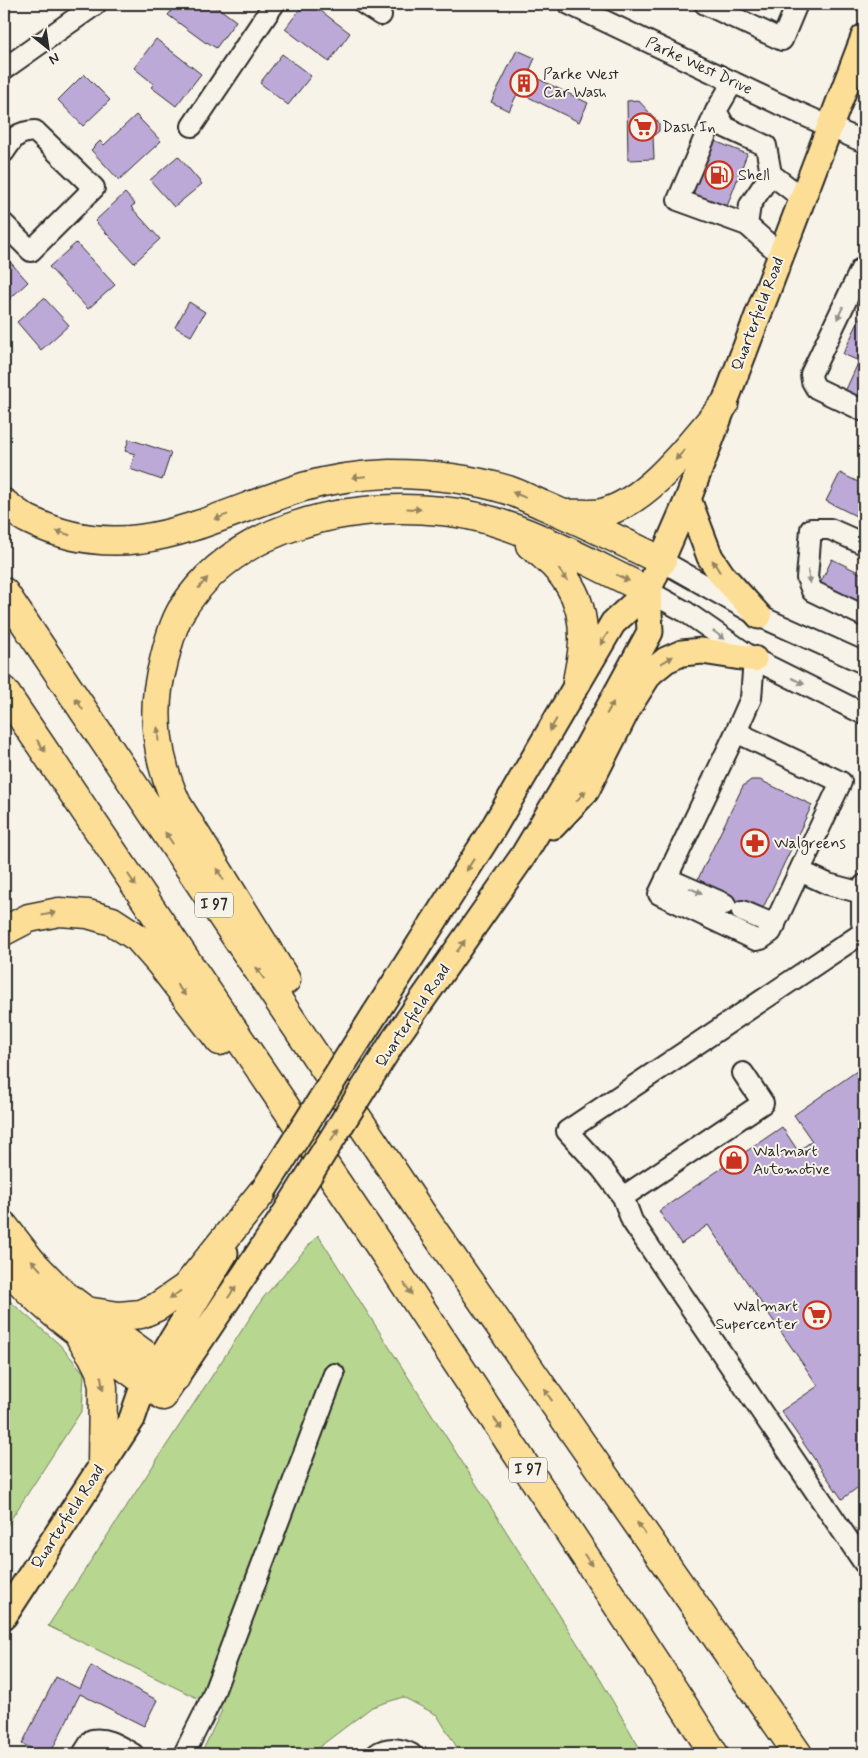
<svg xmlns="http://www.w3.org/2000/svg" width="868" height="1758" viewBox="0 0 868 1758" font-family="Mynerve,sans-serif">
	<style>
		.green { fill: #b7d68f; stroke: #71805d }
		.building { fill: #bda9d8; stroke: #2b2b2b }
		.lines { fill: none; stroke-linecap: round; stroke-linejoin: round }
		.minor-casing { stroke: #2b2b2b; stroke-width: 24 }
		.major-casing { stroke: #2b2b2b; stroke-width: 29 }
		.highway-casing { stroke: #2b2b2b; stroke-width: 31 }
		.minor { stroke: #f7f3e8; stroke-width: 20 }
		.major { stroke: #fdde96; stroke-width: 25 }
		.highway { stroke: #fdde96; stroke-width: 28 }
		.major-bridge-casing { stroke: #2b2b2b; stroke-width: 29; stroke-linecap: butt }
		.major-bridge { stroke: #fdde96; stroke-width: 25 }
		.oneway { fill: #918f8a }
		.oneway2 { fill: #948460 }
		.labels { text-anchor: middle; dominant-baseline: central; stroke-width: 4; stroke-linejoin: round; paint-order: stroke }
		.shield { fill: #f7f3e8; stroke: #686764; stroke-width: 1 }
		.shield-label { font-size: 15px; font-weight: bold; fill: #2b2b2b }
		.street-label { font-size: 16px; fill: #2b2b2b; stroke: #f7f3e8 }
		.poi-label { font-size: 16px; fill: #2b2b2b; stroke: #f7f3e8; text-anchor: start }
	</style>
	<rect width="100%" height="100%" fill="#f7f3e8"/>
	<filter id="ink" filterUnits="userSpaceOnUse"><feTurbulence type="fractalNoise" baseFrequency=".02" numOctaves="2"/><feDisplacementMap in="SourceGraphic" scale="10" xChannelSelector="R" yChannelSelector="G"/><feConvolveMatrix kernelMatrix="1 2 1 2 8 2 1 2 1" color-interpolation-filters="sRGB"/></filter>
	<g filter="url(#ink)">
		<path class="green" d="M318,1235L600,1679L643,1754H461L437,1715L403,1697L372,1707L310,1754H201L222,1710L48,1626L263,1298Z
			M4,1296L59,1344L84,1373L82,1410L4,1530Z"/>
		<path class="building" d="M177,4H213L236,21L216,48L207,42L206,43L168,15Z
			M304,4H319L317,8L350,33L329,62L285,29Z
			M156,39L201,74L176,106L151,87L154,84L134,68Z
			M517,50L535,58L528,74L588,103L579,122L518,92L509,111L491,102Z
			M282,54L311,76L288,105L260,83Z
			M84,74L110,100L83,126L58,100Z
			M638,100L659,123V131L653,136L654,159L628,160L627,101Z
			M136,115L161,141L119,180L91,150L100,141L104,145Z
			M712,140L747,154L726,209L691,196Z
			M178,156L202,184L174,207L150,180Z
			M125,193L135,204L131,207L160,239L134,263L95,221Z
			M76,243L115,285L88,309L49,267Z
			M4,255L28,282L4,304Z
			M44,298L69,325L41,350L17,322Z
			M189,302L205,312L191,336L175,327Z
			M861,316L864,318V406L843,396L859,361L843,354Z
			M129,439L171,453L162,480L130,469L135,454L125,451Z
			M840,473L864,485V520L826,501Z
			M832,559L864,575V608L819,586Z
			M751,780H760L812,805L762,910L746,902L739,916L723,908L697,881L743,786Z
			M864,1066V1483L842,1499L781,1411L818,1386L708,1225L681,1244L659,1211L782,1127L798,1151L812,1141L794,1115Z
			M91,1666L157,1700L144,1726L80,1694L50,1754H42L22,1744L56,1677L80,1689Z"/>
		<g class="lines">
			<g class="minor-casing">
				<path id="minor" d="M364,4L381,15
					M569,4L779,104L864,142
					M705,4L782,40L797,4
					M4,69L96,4
					M733,82L716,111L725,127L766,146L771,174L802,198
					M716,111L678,200L747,225
					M192,126L274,4
					M4,152C14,137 17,132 35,131L94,188L31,251L4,224
					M771,174L750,205L747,225L781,255
					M864,271L861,269L811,374L812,381L816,388L864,411
					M864,544L830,529H811L807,578L812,591L864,616
					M662,561L759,616L864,663
					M648,591L686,612L754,659L864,714
					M736,732L841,782L771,932L761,939L756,940L659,894Z
					M736,732L751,698L754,659
					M800,871L828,884L862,893
					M666,878L725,904
					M864,885L862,893V923L864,926
					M742,911L775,925
					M864,932L567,1131L602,1169L623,1197L632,1221L864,1563
					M623,1197L763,1103L743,1073
					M83,1754L92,1740C107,1737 120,1747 133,1754
					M184,1754L211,1700L334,1374
					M377,1754C387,1747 400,1748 411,1754"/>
			</g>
			<g class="major-casing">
				<path id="major" d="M688,499L710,557L722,575L759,616
					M553,826L586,791L629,706L650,673L666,660L682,653L702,651L754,659
					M375,1014L492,830L613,623L648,591L688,499L864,37
					M394,1040L523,856L576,768L650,632L648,591
					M165,1393L281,1220
					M4,1616L132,1419L145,1381L158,1363L225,1253"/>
			</g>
			<g class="highway-casing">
				<path id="highway" d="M4,503C12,509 20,516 29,520C130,570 208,517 303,487C331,479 361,475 389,474C430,474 469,478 508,490C520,494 531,500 543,505C583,522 623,542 662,561
					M568,514C578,513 592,515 602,513C650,501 692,441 724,405
					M530,545C564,570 584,596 583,640C583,654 579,669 577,682
					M4,592L424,1217L798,1754
					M4,691L381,1248L675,1692L714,1754
					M4,931L29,918L59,912L88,914L112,921L138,938L160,963L220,1041
					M286,980L177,804C157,761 150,711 163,665C167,647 172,627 181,611C234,525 348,502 442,511C512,517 585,561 648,591
					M4,1226L32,1262L62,1293L86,1311L119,1316L141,1314L157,1307L186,1287L263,1191
					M4,1263C46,1317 110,1353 163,1396
					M88,1313L176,1377
					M81,1339L92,1355L100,1371L103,1387L102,1465"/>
			</g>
			<use href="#minor" class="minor"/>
			<use href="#major" class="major"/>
			<use href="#highway" class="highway"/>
			<g class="major-bridge-casing">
				<path id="major-bridge" d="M263,1191L375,1014
					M281,1220L394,1040"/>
			</g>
			<use href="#major-bridge" class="major-bridge"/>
		</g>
		<defs><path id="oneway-solid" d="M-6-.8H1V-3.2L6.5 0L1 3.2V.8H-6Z" transform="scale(1.25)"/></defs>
		<g class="oneway">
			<use href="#oneway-solid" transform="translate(840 313) rotate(115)"/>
			<use href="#oneway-solid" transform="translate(809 577) rotate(81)"/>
			<use href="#oneway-solid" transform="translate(719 635) rotate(35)"/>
			<use href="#oneway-solid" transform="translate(798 681) rotate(26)"/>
			<use href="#oneway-solid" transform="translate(696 891) rotate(24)"/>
		</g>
		<g class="oneway2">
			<use href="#oneway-solid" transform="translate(680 455) rotate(132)"/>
			<use href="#oneway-solid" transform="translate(359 477) rotate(175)"/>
			<use href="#oneway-solid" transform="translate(519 495) rotate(-157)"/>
			<use href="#oneway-solid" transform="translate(414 509) rotate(3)"/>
			<use href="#oneway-solid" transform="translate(221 517) rotate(160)"/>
			<use href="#oneway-solid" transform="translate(63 533) rotate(-163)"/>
			<use href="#oneway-solid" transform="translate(716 566) rotate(-122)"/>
			<use href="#oneway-solid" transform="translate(563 575) rotate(54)"/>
			<use href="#oneway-solid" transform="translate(623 578) rotate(26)"/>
			<use href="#oneway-solid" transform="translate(203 583) rotate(-49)"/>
			<use href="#oneway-solid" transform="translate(604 639) rotate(121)"/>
			<use href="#oneway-solid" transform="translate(667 660) rotate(-31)"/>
			<use href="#oneway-solid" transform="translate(79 704) rotate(-124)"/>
			<use href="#oneway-solid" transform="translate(610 708) rotate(-61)"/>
			<use href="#oneway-solid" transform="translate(553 725) rotate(120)"/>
			<use href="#oneway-solid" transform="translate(158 734) rotate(-94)"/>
			<use href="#oneway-solid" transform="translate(41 746) rotate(56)"/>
			<use href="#oneway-solid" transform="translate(581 796) rotate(-48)"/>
			<use href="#oneway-solid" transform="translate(169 838) rotate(-124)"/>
			<use href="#oneway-solid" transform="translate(470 865) rotate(122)"/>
			<use href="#oneway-solid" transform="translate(220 874) rotate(-122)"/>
			<use href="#oneway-solid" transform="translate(132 880) rotate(56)"/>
			<use href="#oneway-solid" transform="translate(49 914) rotate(-11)"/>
			<use href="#oneway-solid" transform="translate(461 946) rotate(-55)"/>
			<use href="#oneway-solid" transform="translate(260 973) rotate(-124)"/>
			<use href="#oneway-solid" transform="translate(181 990) rotate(52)"/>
			<use href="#oneway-solid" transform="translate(335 1134) rotate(-58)"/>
			<use href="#oneway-solid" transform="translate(36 1265) rotate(-132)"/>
			<use href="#oneway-solid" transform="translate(408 1289) rotate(56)"/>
			<use href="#oneway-solid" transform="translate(232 1292) rotate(-56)"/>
			<use href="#oneway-solid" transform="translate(175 1295) rotate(143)"/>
			<use href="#oneway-solid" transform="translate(102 1383) rotate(82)"/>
			<use href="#oneway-solid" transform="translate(548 1395) rotate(-125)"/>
			<use href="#oneway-solid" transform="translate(498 1424) rotate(56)"/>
			<use href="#oneway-solid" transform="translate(641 1528) rotate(-125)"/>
			<use href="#oneway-solid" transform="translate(588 1560) rotate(56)"/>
		</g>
	</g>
	<defs>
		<g id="building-ring" transform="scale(1.4375)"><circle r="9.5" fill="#f7f3e8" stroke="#c8321e" stroke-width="1.5"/><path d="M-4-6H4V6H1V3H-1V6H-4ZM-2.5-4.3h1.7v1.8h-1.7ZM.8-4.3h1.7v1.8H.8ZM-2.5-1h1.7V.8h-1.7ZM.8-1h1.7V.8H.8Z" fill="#c8321e"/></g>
		<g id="supermarket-ring" transform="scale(1.4375)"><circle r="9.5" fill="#f7f3e8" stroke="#c8321e" stroke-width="1.5"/><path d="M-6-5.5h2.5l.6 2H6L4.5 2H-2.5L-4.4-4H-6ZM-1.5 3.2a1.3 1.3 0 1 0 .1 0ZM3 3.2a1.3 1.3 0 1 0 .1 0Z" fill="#c8321e"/></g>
		<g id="fuel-ring" transform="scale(1.4375)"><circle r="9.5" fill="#f7f3e8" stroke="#c8321e" stroke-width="1.5"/><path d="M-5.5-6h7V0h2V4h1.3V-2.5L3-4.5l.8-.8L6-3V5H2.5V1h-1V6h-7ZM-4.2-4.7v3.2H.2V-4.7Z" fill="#c8321e"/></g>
		<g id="pharmacy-ring" transform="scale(1.4375)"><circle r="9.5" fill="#f7f3e8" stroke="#c8321e" stroke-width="1.5"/><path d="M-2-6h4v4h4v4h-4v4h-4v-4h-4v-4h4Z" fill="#c8321e"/></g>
		<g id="shop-ring" transform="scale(1.4375)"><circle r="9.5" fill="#f7f3e8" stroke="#c8321e" stroke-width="1.5"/><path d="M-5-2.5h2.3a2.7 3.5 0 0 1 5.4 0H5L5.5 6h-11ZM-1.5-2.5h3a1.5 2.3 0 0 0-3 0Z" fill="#c8321e"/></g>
	</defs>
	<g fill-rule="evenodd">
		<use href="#building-ring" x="524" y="83"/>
		<use href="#supermarket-ring" x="643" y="127"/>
		<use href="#fuel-ring" x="719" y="175"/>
		<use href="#pharmacy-ring" x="755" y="843"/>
		<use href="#shop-ring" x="734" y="1160"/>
		<use href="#supermarket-ring" x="817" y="1315"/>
	</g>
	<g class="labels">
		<g class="shield">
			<rect x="195" y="892.5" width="38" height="25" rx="4"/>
			<rect x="509" y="1457.5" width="38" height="25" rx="4"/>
		</g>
		<g class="shield-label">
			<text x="214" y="905">I 97</text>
			<text x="528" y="1470">I 97</text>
		</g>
		<g class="street-label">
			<text transform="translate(699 66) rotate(25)">Parke West Drive</text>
			<text transform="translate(758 314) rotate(-69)">Quarterfield Road</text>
			<text transform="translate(413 1016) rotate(-56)">Quarterfield Road</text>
			<text transform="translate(68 1517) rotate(-57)">Quarterfield Road</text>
		</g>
		<g class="poi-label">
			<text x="543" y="74">Parke West<tspan x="543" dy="18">Car Wash</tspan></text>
			<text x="662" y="127">Dash In</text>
			<text x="738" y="175">Shell</text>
			<text x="774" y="843">Walgreens</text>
			<text x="753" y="1151">Walmart<tspan x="753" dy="18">Automotive</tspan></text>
			<text x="798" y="1306" text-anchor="end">Walmart<tspan x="798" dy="18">Supercenter</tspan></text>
		</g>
	</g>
	<rect width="868" height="1758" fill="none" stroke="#f7f3e8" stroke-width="20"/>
	<rect x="10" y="10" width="848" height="1738" fill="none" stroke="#2b2b2b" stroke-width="2" filter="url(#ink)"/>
	<g transform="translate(48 48) rotate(150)" stroke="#f7f3e8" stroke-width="4" paint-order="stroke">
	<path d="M0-4L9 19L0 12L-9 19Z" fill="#2b2b2b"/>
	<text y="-8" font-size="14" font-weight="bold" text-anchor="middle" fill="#2b2b2b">N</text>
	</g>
</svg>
